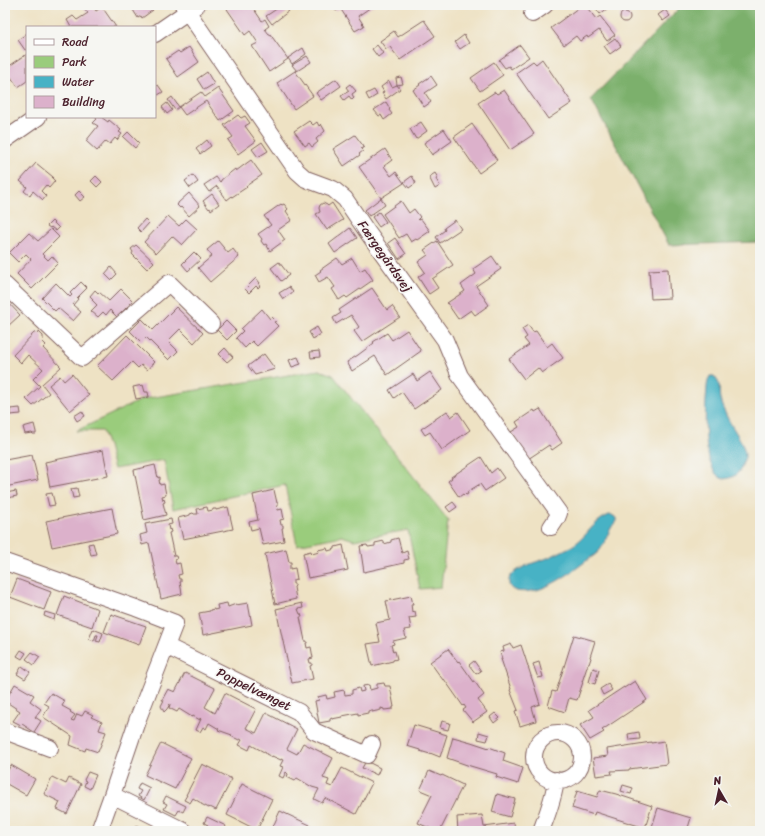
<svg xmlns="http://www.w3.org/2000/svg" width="765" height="836" viewBox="0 0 765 836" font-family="Sriracha,sans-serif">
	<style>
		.green { fill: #9acc7c; stroke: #727654 }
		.forest { fill: #7bb06c; stroke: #62684c }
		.water { fill: #47b2c5; stroke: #486878 }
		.building { fill: #dcb1cb }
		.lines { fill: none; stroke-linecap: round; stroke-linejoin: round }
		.minor-casing { stroke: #836361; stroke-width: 18 }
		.minor { stroke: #fff; stroke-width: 16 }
		.labels { text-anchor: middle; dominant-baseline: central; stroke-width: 3.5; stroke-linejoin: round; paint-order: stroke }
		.street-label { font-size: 13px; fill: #4a1f2b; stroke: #f6f6f2 }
	</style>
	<rect width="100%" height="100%" fill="#f6f6f2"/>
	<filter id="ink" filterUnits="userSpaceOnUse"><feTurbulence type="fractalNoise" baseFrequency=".025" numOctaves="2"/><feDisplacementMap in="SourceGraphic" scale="8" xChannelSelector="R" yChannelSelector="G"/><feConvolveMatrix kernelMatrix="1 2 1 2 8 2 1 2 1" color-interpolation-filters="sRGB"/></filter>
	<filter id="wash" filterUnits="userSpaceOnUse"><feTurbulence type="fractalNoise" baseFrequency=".012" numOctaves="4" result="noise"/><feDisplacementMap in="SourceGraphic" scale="16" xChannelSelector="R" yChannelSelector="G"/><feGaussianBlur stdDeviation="0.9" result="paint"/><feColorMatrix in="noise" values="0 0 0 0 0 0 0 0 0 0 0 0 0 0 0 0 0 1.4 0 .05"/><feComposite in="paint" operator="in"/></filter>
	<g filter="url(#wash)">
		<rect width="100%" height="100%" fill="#eee2c4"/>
		<path class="green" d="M319,370L333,375L448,520L441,587L420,589L408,530L354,540L342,536L297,545L285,485L173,509L164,460L114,469L108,446L102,431H76L143,399Z"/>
		<path class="forest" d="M682,5H760V242L669,245L591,99Z"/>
		<path class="water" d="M710,376H714C722,384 718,390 720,399C721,406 725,412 728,419C733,429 746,445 745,457C744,460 742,464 742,466C740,471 737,475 732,477C727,479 723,480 718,476C703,461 705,420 706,400C707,392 706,383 710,376Z
			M609,515L614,516L616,518V521C615,523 613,525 611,528C607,535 605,543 600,550C596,555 591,557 586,561C572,572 557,583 540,589C532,592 509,595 509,583C508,579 511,575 514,573C525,564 538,562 550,557C557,553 565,550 572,546C586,538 592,522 609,515Z"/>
		<g id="blocks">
			<path class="building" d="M89,5H92L96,11L102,7L116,27H71L67,20L73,16L77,20L88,13L84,8Z
				M130,5H152L154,7L151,8L153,10L142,18L141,16L138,18Z
				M232,5H251L262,21L265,19L269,26L265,29L269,34H270L288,59L269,72L252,46L258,43L250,31L245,35L227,9Z
				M284,5H285L289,11L272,24L266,16L278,8V9Z
				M332,5H374L358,16L364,26L355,31L340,8L336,11Z
				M582,5H585L596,19L600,16L615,35L607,41L599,30L588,38L587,36L580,41L576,36L564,45L551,28Z
				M593,5H612L600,14Z
				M665,10L670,16L663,21L658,15Z
				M620 17a5 5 0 1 1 10 0a5 5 0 1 1-10 0Z
				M424,20L435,36L400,60L390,47L386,49L380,41L394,31L398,37Z
				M27,33V49L25,50L18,40Z
				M464,35L469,43L460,49L455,42Z
				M615,38L621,46L610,54L604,46Z
				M377,45L383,53L378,57L372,49Z
				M520,45L529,57L511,69L509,66L505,68L499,60Z
				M189,47L199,62L178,77L166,59L178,51L180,53Z
				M303,48L306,54L292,64L288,58Z
				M27,54V81L18,87L5,69Z
				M307,56L311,62L297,71L292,65Z
				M542,59L572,103L548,119L516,73L533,61L536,64Z
				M494,62L503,75L480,91L471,78Z
				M295,71L313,96L294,109L277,83Z
				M207,72L214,84L204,90L197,79Z
				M431,76L437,85L425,93L431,102L424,107L413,90L420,85L419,84Z
				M401,77L403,84L397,85L400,89L386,99L382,93L384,92L381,87L389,81L392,87L397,85L396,78Z
				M336,79L341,86L321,100L316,93Z
				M350,84L356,91L352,94L354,98L352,100L349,96L344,100L341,96L349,91L346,87Z
				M158,85L163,92L158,95L155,91V87Z
				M218,88L234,111L220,121L206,101L185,115L179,107L201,92L205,97Z
				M374,90L377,95L369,100L366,94Z
				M504,90L534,134L510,150L478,103L495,92L497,94Z
				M172,97L179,107L175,110L168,100Z
				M386,102L390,109L389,110L392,114L384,120L381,115L379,116L374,110Z
				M167,103L172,110L167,114L162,107Z
				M238,115L241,118L245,116L250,123L245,126L256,141L238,154L228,140L233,137L224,125Z
				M95,117H101L108,122L109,120L121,130L119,132L122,134L117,140L115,138L110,144L106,141L97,151L86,141L98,126L93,123L97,119Z
				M309,121L313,125L317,122L319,126L321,124L325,131L316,139L318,142L312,147L309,143L305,146L294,131Z
				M421,122L427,131L416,139L410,129Z
				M472,124L497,160L479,173L454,137Z
				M444,129L452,141L432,155L424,143Z
				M128,132L139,143L135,148L123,137Z
				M355,135L364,147L361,149L363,151L359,154L360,155L344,166L333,149Z
				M207,140L211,146L200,154L196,149Z
				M262,142L268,151L258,157L252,149Z
				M385,149L392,160L384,166L391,176L396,172L404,183L381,198L359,167Z
				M251,160L262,175L246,186L247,187L232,197V196L227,200L217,186L209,192L204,185L216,177L220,182L221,181V180L235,169L236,171Z
				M36,163L53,177L52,178L55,181L49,188L46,185L41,191L46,196L43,200L33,191L30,196L24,191L27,187L20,181Z
				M435,173L438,178L436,179L440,186L435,189L429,177Z
				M193,175L198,182L190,188L185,181Z
				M96,176L102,182L97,187L91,181Z
				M412,176L416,183L409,188L404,182Z
				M79,191L85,197L80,201L75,195Z
				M189,193L200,206L189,216L181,207L180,208L177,205L178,204V203Z
				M212,194L219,204L211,210L210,208L209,209L203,201Z
				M381,198L385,205L369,216L365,210Z
				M401,201L409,213L414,209L420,217L418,219L419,220L421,219L430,231L417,240L416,239L411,242L406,234L399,238L383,214Z
				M323,203L327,205L328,206L332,203L343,220L327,230L316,214L320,212L319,208L320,205Z
				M281,204L282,205L284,204L288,209L286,211L292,220L278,230L285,240L270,251L266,244L264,245L261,241L262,239L258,234L271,225L264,216Z
				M379,212L386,222L379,227L372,217Z
				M168,216L179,226L186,219L197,229L182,245L172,236L156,253L144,242Z
				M145,219L149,223L141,232L137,228Z
				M455,220L461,229L440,243L436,237L445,230L444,228Z
				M52,221L59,228L56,231L51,227L50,228L47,226Z
				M350,228L357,238L335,253L329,244Z
				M51,229L59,237L42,254L48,260L52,256L58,263L32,289L17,274L31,259L26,254L18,262L9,253L29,233L38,241Z
				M395,238L406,254L399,259L388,243Z
				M218,241L228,253L233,249L239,257L210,282L198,268L212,256L207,250Z
				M437,241L453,265L432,279L438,288L429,294L418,277L425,272L418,262L428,255L424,250Z
				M136,245L154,262L147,269L132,254L133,252L131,249Z
				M194,252L201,259L188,271L182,264Z
				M492,256L501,269L476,286L489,305L475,315L471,310L458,319L447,303L465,291L461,285L476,274L473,269Z
				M337,258L342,264L352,258L360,271L365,268L373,280L347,298L345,296L339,300L332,289L335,287L328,277L319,282L315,275L321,271L320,270Z
				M279,262L289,275L281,281L271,268Z
				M111,267L117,274L111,280L105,274Z
				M668,269L670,298L651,299L649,270Z
				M256,278L260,283L259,284L260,286L258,288L256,286L249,293L245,289Z
				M81,282L87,288L77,298L78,299L73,305L81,312L73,321L58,308L55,311L42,298L56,283L70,297L72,295L70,293Z
				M289,287L293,292L283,299L279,293Z
				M372,288L387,310L392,306L400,317L362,342L354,331L359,327L351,315L336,324L333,318L341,313L339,310Z
				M121,289L133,301L117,317L110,310L106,315L103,312L98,317L91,311L97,305L92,300L93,299L90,296L95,290L98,293L99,292L109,301Z
				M5,299L20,315L7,327L5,324Z
				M176,307L203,333L194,343L180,329L168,341L178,351L169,360L146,337L141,342L130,331L142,319L153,330Z
				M262,309L270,319L272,317L276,321L274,322L278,326L257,346L252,341L245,348L236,338L243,331L241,329Z
				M226,321L236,331L227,340L217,330Z
				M528,325L533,332L536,331L547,347L552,343L563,358L542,373L538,368L524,379L509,359L529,345L524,339L527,337L522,329Z
				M317,327L321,334L313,339L309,332Z
				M407,330L421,351L387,375L375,356L352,371L347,362L358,355L374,343L373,342L387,333L392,340Z
				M39,332L43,336V340L42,341L46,345L43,348L61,367L42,384L49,393L33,406L26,399L40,386L33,379L43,369L28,355L21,363L13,355L34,333Z
				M127,335L154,362L147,370L141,365L138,368L132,362L113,381L97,366Z
				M225,348L233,357L227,362L219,354Z
				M319,351L320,357L311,358L310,352Z
				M264,354L275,369L255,375L248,366Z
				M298,357L301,364L292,367L289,360Z
				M430,372L442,390L414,409L402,392L394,398L389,390L413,374L417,381Z
				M72,374L89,395L70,411L49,385L60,376L64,381Z
				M143,385L145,392H148L149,397L136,399L133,387Z
				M20,408L21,414L10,415V409Z
				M540,409L562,443L552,450L549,445L528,459L511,432L519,427L516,422L534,410L535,412Z
				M82,411L85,416L77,421L74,416Z
				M447,411L451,417L458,412L470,430L442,450L430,432L425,435L421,429Z
				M34,424L36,432V434H33L32,433L25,434L23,427Z
				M103,450L108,476L50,487L45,462Z
				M32,455L38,480L5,487V460Z
				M481,457L491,473L497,468L504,478L485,491L480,484L467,492L468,494L466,495L465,494L464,495L463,494L459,497L448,481L452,478L451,477Z
				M155,465L158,478L160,477V480H159L160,485L164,484L166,495L162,496L163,500L164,499L165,502L163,503L166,515L144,520L134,470Z
				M77,488L79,497L73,498L71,489Z
				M274,490L277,503H278L279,505H277L278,510L282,509L284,519L280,520L281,525H283V528H282L284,541L263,545L259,528L251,530L249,522L258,520L253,495Z
				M16,491L17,496L7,498L6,493Z
				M52,493L55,505L49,506L46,494Z
				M453,502L457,507L450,512L446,507Z
				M207,507L208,511L213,510V509H216V510L228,507L233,529L183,539L178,518L190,515V514L193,513L194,514H198L197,509Z
				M112,508L117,534L52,547L46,521Z
				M171,519L172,524L168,525L169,530L170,529L171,532L169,533L174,556H176L177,559L175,560L176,564L180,563L182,574L178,575L179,579H181V582H180L182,594L161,599L149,543L142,545L140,535L147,533L145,524Z
				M398,538L402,553L407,551L409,559L404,560V563L364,572L360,546L367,545L368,547L375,546V543L384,541V544L391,542V540Z
				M93,543L96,554L91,555L88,544Z
				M343,545L348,570L308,578L303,553L311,551L312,554L319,552L318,550L327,548L328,551L335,549V547Z
				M286,549L289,562H291V564L290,565V569L295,568L297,579L293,580V584H295V586L294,587L296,599L275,604L265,554Z
				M17,579L51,592L44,610L10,597Z
				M64,596L98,609L92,627L57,615Z
				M411,596L413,604H411L412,612L415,611L416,617L409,618L411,629L404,630L406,638L393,641L394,644L391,645L393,652L395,651L397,659L393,660V661L372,666L367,644L380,642L376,623L390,620L386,601Z
				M227,603L228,607L236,604V605L248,603L252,625L203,635L199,613L210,611V610L214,609V610L218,609L217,605Z
				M302,603L303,608L298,609L300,614H301L302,617H300L305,641H307V643H306L307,648L311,647L313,658L309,659L310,663H312V665L310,666L313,679L292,683L276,609Z
				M45,612L55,615L54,620L44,616Z
				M111,614L146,626L139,645L104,632Z
				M93,629L103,633L100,642L96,641L98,635H96L94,641L89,639Z
				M574,635L595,641L590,657L591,658L589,664H588L582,682H583L577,700L569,698L565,712L548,706L552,691L556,692Z
				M511,644L513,648L521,645L525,657L540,704L532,707L536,721L520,726L515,711L518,710L510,690L511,689L501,659H502L500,652L504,651L503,647Z
				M448,649L458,662L459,661L474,682H475L484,695L478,700L487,712L473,722L463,710L466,708L464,705L463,706L444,679L443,680L430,662Z
				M21,650L26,653L22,659L17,656Z
				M32,652L40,657L34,665L26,659Z
				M474,661L481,671L476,674L469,665Z
				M539,662L543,677L538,678L533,664Z
				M22,666L30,672L25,679L17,674Z
				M593,668L599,670L595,684L589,682Z
				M185,673L215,688L205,707L215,713L225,693L256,709L246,728L256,733L266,713L297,729L287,749L297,754L303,743L333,758L323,778L329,780L327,785L332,787L342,768L372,783L356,814L325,798L322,803L314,799L319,789L312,787L297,778L295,781L287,777L288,774L286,772L283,778L279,776L283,767L280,766L283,760L281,759V760L272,756V757L266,754V753L251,745L249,750L239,745L242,740L240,739L239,740L231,736L232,735L218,730L219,729L209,723L206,729L203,727L200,732L196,730L201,719L200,718V720L193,716L192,717L179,709L177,712L169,708L170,704L167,709L164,712L161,706L164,700H162L168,689L175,692Z
				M635,681L647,700L602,730L604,732L590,740L580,725L594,717L589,710L624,687V688Z
				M384,683L385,686H390L394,707H393V709L384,710V709L381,708V710L372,712V710L368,711V713L358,715V713L342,716V717L332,719V718L330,719V721L319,723L315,701L319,700L318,697L326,695L327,699L335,697L334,692L344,690L345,695L352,694V690L359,688L360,692L364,691L363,686L369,685L370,690L377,688V684Z
				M15,684L34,695L30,701L41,709L35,717L41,721L34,732L22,724L21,725L13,721L20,711L5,701Z
				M608,684L612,690L603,695L600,689Z
				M51,693L65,701L62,706L71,711L70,712L75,715L71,720L74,721L77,714L82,716L85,711L93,715L91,717L102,722L99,730L106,732L98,752L86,748L85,751L70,745L72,736L43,717L49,706L44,703Z
				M495,713L500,718L494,723L490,717Z
				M442,721L450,723L448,730L440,728Z
				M414,725L447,735L440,757L430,753V754L420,751V750L407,746Z
				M479,732L489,735L487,741L478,739Z
				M639,732L640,739L629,740L628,734Z
				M453,737L471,742L489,748V747L505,753L503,761L523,768L518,784L496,777L497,774L467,765L447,758Z
				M664,741L667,764L629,769V770L611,771L612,774L596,776L593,758L608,756L607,749L651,742V743Z
				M161,743L191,758L175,789L145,775Z
				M366,761L380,768L377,775L362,768Z
				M202,764L232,779L216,810L210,807L209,808L201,804V803L193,798L190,803L184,800L187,795H186Z
				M11,765L35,779L26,795L5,783V775Z
				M429,771L441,776L442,775L463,785L440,831H436L418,823L432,795L420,790Z
				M88,772L96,775L90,789L84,786L86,781L84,780Z
				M52,777L66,784L69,778L81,784L67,814L57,809L60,802L44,794Z
				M140,783L150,788L144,800L138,796L141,791L137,789Z
				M242,784L272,799L257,830L227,815Z
				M623,785L633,788L631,794L621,791Z
				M600,790L616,794L652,806L645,828L595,812L594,815L572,808L577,791L597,797Z
				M497,794L515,799L510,817L492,812Z
				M166,796L186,806L183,812L179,810L176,815L164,809L167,804L163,802Z
				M658,808L691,818L687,831H656L651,830Z
				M280,811L310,825L307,831H271Z
				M482,815L484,827L514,823L515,831H458L457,817Z
				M207,817L226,826L223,831H208L205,830L208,825L204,823Z
				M136,825L148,831H133Z"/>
		</g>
	</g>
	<g filter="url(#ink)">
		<use href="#blocks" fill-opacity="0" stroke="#836361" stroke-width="1"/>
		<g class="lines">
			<g class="minor-casing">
				<path id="minor" d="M183,5L297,171L306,179L333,189L345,199L368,233L445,340L460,376L559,513L557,518L551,527
					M532,14L545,5
					M155,34L197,5
					M5,140L38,117
					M5,285L82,358L169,283L211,324
					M5,562L136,608L175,623L137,721L112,795L99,831
					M166,646L299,712L314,731L367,755L372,744
					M5,731L50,748
					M534 757a24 24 0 1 1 48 0a24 24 0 1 1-48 0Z
					M112,795L184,831
					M541,831C547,815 554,798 556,780"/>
			</g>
			<use href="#minor" class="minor"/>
		</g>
	</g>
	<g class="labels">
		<g class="street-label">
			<text transform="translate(385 256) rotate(55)">Færgegårdsvej</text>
			<text transform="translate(254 689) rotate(26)">Poppelvænget</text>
		</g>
	</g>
	<rect width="765" height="836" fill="none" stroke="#f6f6f2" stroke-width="20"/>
	<rect x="26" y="26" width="130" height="92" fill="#f6f6f2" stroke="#b1a0a2"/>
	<rect x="34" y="39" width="20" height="6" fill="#ffffff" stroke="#b1a0a2"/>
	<text x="62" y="46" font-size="12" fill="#4a1f2b">Road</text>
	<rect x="34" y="56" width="20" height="12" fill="#9acc7c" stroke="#b1a0a2"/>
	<text x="62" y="66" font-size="12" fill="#4a1f2b">Park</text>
	<rect x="34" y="76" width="20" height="12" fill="#47b2c5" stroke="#b1a0a2"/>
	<text x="62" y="86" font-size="12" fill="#4a1f2b">Water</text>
	<rect x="34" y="96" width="20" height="12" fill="#dcb1cb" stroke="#b1a0a2"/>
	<text x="62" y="106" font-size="12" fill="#4a1f2b">Building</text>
	<g transform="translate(719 790) rotate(351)" stroke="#f6f6f2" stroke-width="3" paint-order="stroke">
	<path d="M0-3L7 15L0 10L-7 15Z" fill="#4a1f2b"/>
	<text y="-6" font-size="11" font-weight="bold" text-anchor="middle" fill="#4a1f2b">N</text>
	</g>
</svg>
